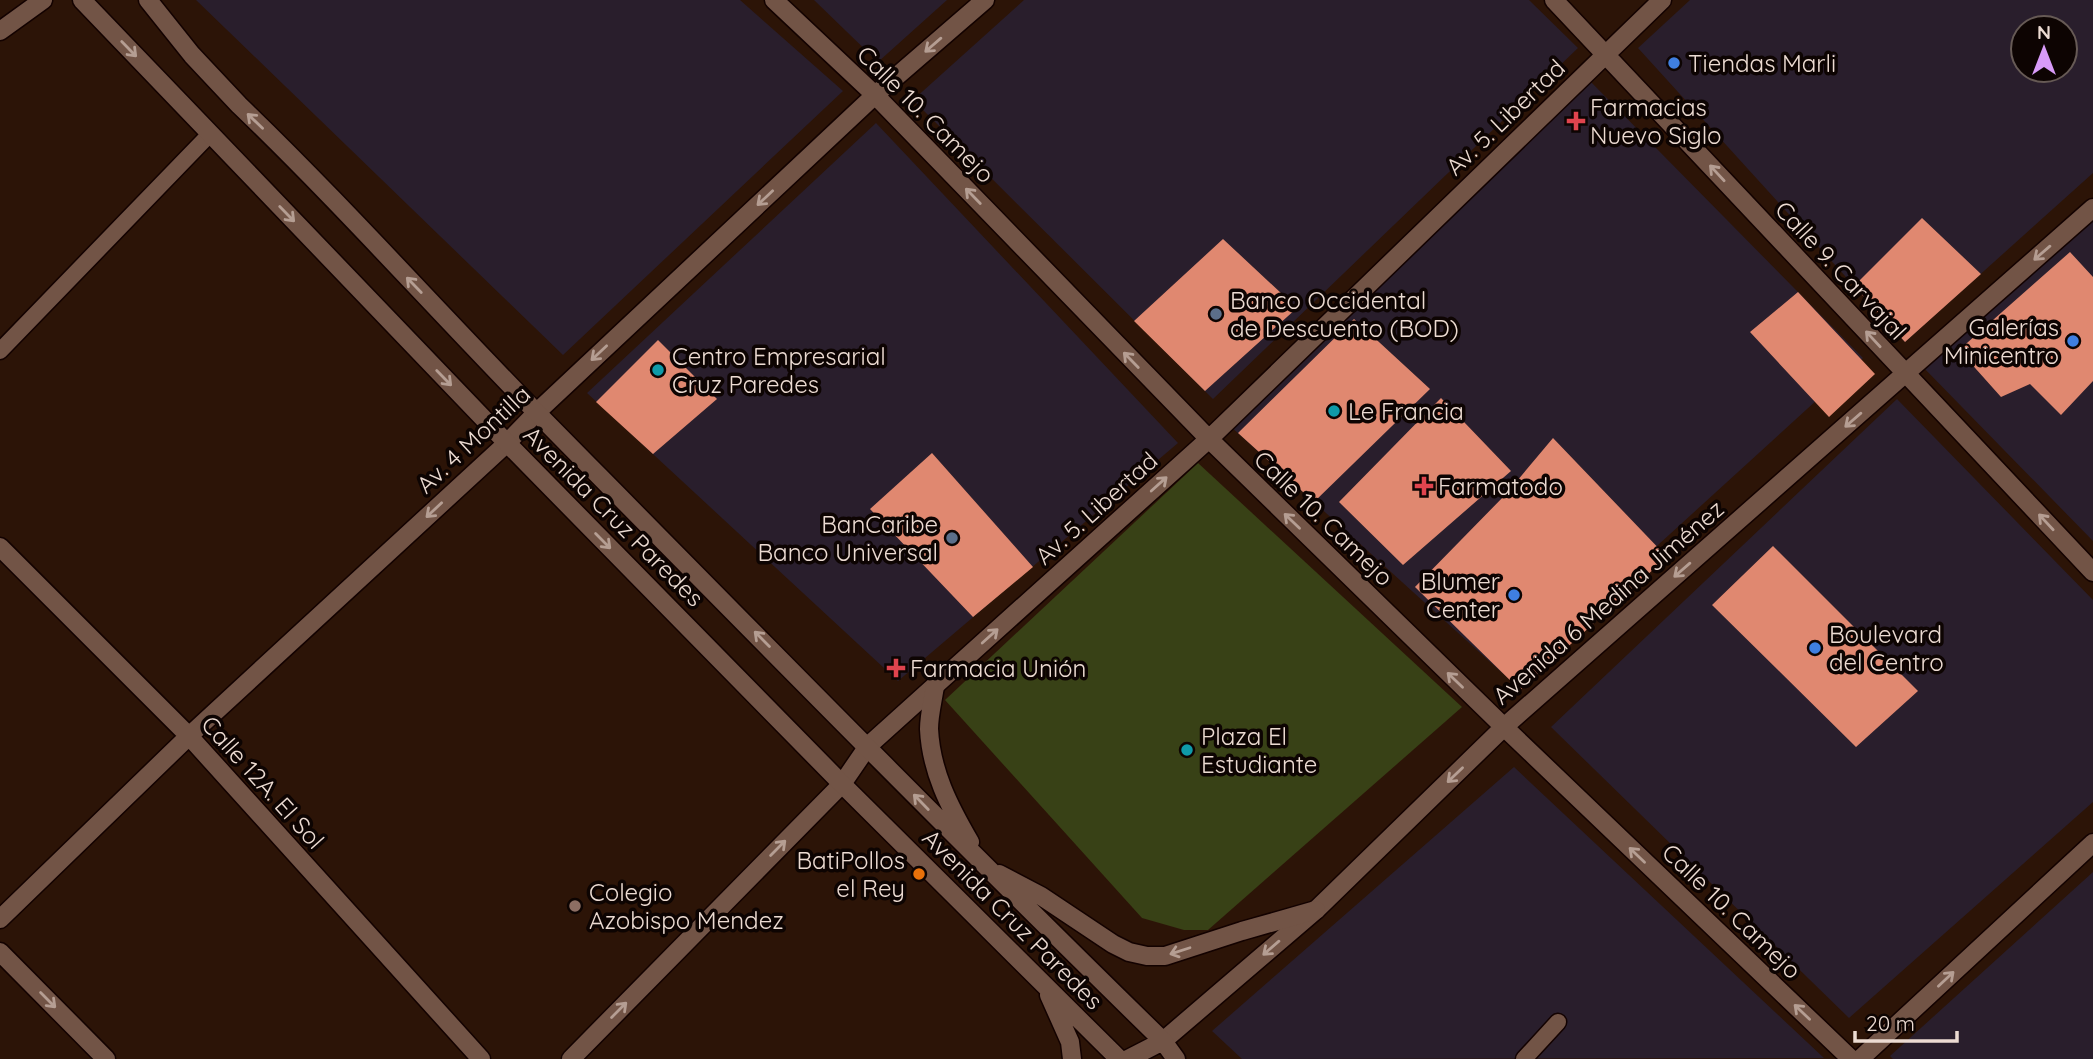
<svg xmlns="http://www.w3.org/2000/svg" width="2093" height="1059" viewBox="0 0 2093 1059" font-family="Quicksand,sans-serif">
	<style>
		.commercial { fill: #291e2c; fill-rule: evenodd }
		.green { fill: #384116 }
		.building { fill: #e08870 }
		.lines { fill: none; stroke-linecap: round; stroke-linejoin: round }
		.service-casing { stroke: #130200; stroke-width: 19 }
		.minor-casing { stroke: #130200; stroke-width: 21 }
		.tertiary-casing { stroke: #130200; stroke-width: 21 }
		.service { stroke: #725446; stroke-width: 16 }
		.minor { stroke: #725446; stroke-width: 18 }
		.tertiary { stroke: #725446; stroke-width: 18 }
		.oneway { stroke: #b59e93 }
		.shop-dot { fill: #3f7fe0; stroke: #0d0402; stroke-width: 2.5 }
		.health-dot { fill: #e0444e; stroke: #0d0402; stroke-width: 2.5 }
		.service-dot { fill: #5c6f8a; stroke: #0d0402; stroke-width: 2.5 }
		.culture-dot { fill: #0f9aa8; stroke: #0d0402; stroke-width: 2.5 }
		.food-dot { fill: #e8710a; stroke: #0d0402; stroke-width: 2.5 }
		.education-dot { fill: #8d6e63; stroke: #0d0402; stroke-width: 2.5 }
		.labels { text-anchor: middle; dominant-baseline: central; stroke-width: 7; stroke-linejoin: round; paint-order: stroke }
		.poi-label { font-size: 24px; fill: #ecdbd2; stroke: #0d0402; text-anchor: start }
		.street-label { font-size: 24px; fill: #ecdbd2; stroke: #0d0402 }
	</style>
	<rect width="100%" height="100%" fill="#2c1407"/>
	<path class="commercial" d="M196,0H740L843,91L563,355Z
		M814,0H947L878,62Z
		M1024,0H1529L1578,48L1213,399L913,100Z
		M1690,0H2093V173L1905,342L1638,48ZM2023,28H2065V70H2023Z
		M1590,81L1863,358L1510,680L1229,425Z
		M876,123L1178,443L898,681L587,393Z
		M2093,217V541L1920,364Z
		M1897,399L2093,600V802L1849,1018L1551,727Z
		M1514,767L1824,1058L1242,1059L1212,1031Z
		M2093,872V1059H1893L1890,1056Z"/>
	<path class="green" d="M1198,463L1462,707L1208,930H1184L1142,918L945,700Z"/>
	<path class="building" d="M1922,218L1981,274L1905,342L1854,286Z
		M1223,239L1297,308L1205,391L1134,321Z
		M2070,252L2093,277V381L2061,415L2030,384L2001,397L1959,350Z
		M1798,292L1875,374L1829,417L1750,332Z
		M1354,319L1430,389L1314,502L1238,433Z
		M658,340L717,399L653,454L596,402Z
		M1441,398L1511,471L1403,565L1339,502Z
		M1553,438L1667,557L1520,690L1415,587L1506,494Z
		M932,453L1033,567L973,617L870,509Z
		M1773,546L1918,691L1856,747L1712,605Z"/>
	<g class="lines">
		<g class="service-casing">
			<path id="service" d="M0,351L210,134
				M1524,1059L1558,1022"/>
		</g>
		<g class="minor-casing">
			<path id="minor" d="M774,0L875,95L1209,439L1504,727L1851,1059
				M1554,0L2093,572
				M0,31L43,0
				M0,547L189,736L481,1059
				M0,919L189,736L507,443L537,412L875,95L985,0
				M0,952L106,1059
				M1163,1041L1316,910L1504,727L2093,208
				M571,1059L842,784L868,746L1209,439L1662,0
				M1860,1059L2093,843"/>
		</g>
		<g class="tertiary-casing">
			<path id="tertiary" d="M82,0L507,443L842,784L1119,1059
				M148,0L192,55L239,105C342,204 438,312 538,414C745,624 952,835 1163,1041L1176,1059
				M935,686C933,700 929,715 929,729C931,771 949,806 970,842
				M999,874L1041,896L1113,944L1129,952L1147,956H1165L1242,931L1316,910
				M1049,995L1070,1042L1072,1059
				M1128,1059L1163,1041"/>
		</g>
		<use href="#service" class="service"/>
		<use href="#minor" class="minor"/>
		<use href="#tertiary" class="tertiary"/>
	</g>
	<defs><path id="oneway-shaft" d="M-6 0H5M1.5-3L5.5 0L1.5 3" fill="none" stroke-width="1.6" stroke-linecap="round" stroke-linejoin="round" transform="scale(1.75)"/></defs>
	<g class="oneway">
		<use href="#oneway-shaft" transform="translate(933 45) rotate(139)"/>
		<use href="#oneway-shaft" transform="translate(129 49) rotate(46)"/>
		<use href="#oneway-shaft" transform="translate(255 121) rotate(-136)"/>
		<use href="#oneway-shaft" transform="translate(1717 173) rotate(-133)"/>
		<use href="#oneway-shaft" transform="translate(973 196) rotate(-134)"/>
		<use href="#oneway-shaft" transform="translate(765 198) rotate(137)"/>
		<use href="#oneway-shaft" transform="translate(287 214) rotate(46)"/>
		<use href="#oneway-shaft" transform="translate(2042 253) rotate(139)"/>
		<use href="#oneway-shaft" transform="translate(414 285) rotate(-134)"/>
		<use href="#oneway-shaft" transform="translate(1873 339) rotate(-133)"/>
		<use href="#oneway-shaft" transform="translate(599 353) rotate(137)"/>
		<use href="#oneway-shaft" transform="translate(1131 360) rotate(-134)"/>
		<use href="#oneway-shaft" transform="translate(444 378) rotate(46)"/>
		<use href="#oneway-shaft" transform="translate(1853 420) rotate(139)"/>
		<use href="#oneway-shaft" transform="translate(1159 484) rotate(-42)"/>
		<use href="#oneway-shaft" transform="translate(434 510) rotate(137)"/>
		<use href="#oneway-shaft" transform="translate(1292 521) rotate(-136)"/>
		<use href="#oneway-shaft" transform="translate(2046 522) rotate(-133)"/>
		<use href="#oneway-shaft" transform="translate(603 541) rotate(45)"/>
		<use href="#oneway-shaft" transform="translate(1682 570) rotate(139)"/>
		<use href="#oneway-shaft" transform="translate(990 636) rotate(-42)"/>
		<use href="#oneway-shaft" transform="translate(762 639) rotate(-135)"/>
		<use href="#oneway-shaft" transform="translate(1455 680) rotate(-136)"/>
		<use href="#oneway-shaft" transform="translate(1455 775) rotate(136)"/>
		<use href="#oneway-shaft" transform="translate(921 802) rotate(-134)"/>
		<use href="#oneway-shaft" transform="translate(778 848) rotate(-45)"/>
		<use href="#oneway-shaft" transform="translate(1637 855) rotate(-136)"/>
		<use href="#oneway-shaft" transform="translate(1271 948) rotate(139)"/>
		<use href="#oneway-shaft" transform="translate(1180 951) rotate(162)"/>
		<use href="#oneway-shaft" transform="translate(1946 979) rotate(-43)"/>
		<use href="#oneway-shaft" transform="translate(48 1000) rotate(45)"/>
		<use href="#oneway-shaft" transform="translate(619 1010) rotate(-45)"/>
		<use href="#oneway-shaft" transform="translate(1802 1012) rotate(-136)"/>
	</g>
	<g class="shop-dot">
		<circle cx="1674" cy="63" r="7"/>
		<circle cx="2073" cy="341" r="7"/>
		<circle cx="1514" cy="595" r="7"/>
		<circle cx="1815" cy="648" r="7"/>
	</g>
	<g class="health-dot">
		<path d="M1572.5 110.5h7v7h7v7h-7v7h-7v-7h-7v-7h7z"/>
		<path d="M1420.5 475.5h7v7h7v7h-7v7h-7v-7h-7v-7h7z"/>
		<path d="M892.5 657.5h7v7h7v7h-7v7h-7v-7h-7v-7h7z"/>
	</g>
	<g class="service-dot">
		<circle cx="1216" cy="314" r="7"/>
		<circle cx="952" cy="538" r="7"/>
	</g>
	<g class="culture-dot">
		<circle cx="658" cy="370" r="7"/>
		<circle cx="1334" cy="411" r="7"/>
		<circle cx="1187" cy="750" r="7"/>
	</g>
	<circle class="food-dot" cx="919" cy="874" r="7"/>
	<circle class="education-dot" cx="575" cy="906" r="7"/>
	<g class="labels">
		<g class="poi-label">
			<text x="1688" y="63">Tiendas Marli</text>
			<text x="1590" y="107">Farmacias<tspan x="1590" dy="28">Nuevo Siglo</tspan></text>
			<text x="1230" y="300">Banco Occidental<tspan x="1230" dy="28">de Descuento (BOD)</tspan></text>
			<text x="2059" y="327" text-anchor="end">Galerías<tspan x="2059" dy="28">Minicentro</tspan></text>
			<text x="672" y="356">Centro Empresarial<tspan x="672" dy="28">Cruz Paredes</tspan></text>
			<text x="1348" y="411">Le Francia</text>
			<text x="1438" y="486">Farmatodo</text>
			<text x="938" y="524" text-anchor="end">BanCaribe<tspan x="938" dy="28">Banco Universal</tspan></text>
			<text x="1500" y="581" text-anchor="end">Blumer<tspan x="1500" dy="28">Center</tspan></text>
			<text x="1829" y="634">Boulevard<tspan x="1829" dy="28">del Centro</tspan></text>
			<text x="910" y="668">Farmacia Unión</text>
			<text x="1201" y="736">Plaza El<tspan x="1201" dy="28">Estudiante</tspan></text>
			<text x="905" y="860" text-anchor="end">BatiPollos<tspan x="905" dy="28">el Rey</tspan></text>
			<text x="589" y="892">Colegio<tspan x="589" dy="28">Azobispo Mendez</tspan></text>
		</g>
		<g class="street-label">
			<text transform="translate(926 114) rotate(45)">Calle 10. Camejo</text>
			<text transform="translate(1505 117) rotate(-44)">Av. 5. Libertad</text>
			<text transform="translate(1841 270) rotate(47)">Calle 9. Carvajal</text>
			<text transform="translate(473 439) rotate(-43)">Av. 4 Montilla</text>
			<text transform="translate(1096 508) rotate(-42)">Av. 5. Libertad</text>
			<text transform="translate(614 516) rotate(45)">Avenida Cruz Paredes</text>
			<text transform="translate(1324 518) rotate(44)">Calle 10. Camejo</text>
			<text transform="translate(1608 602) rotate(-41)">Avenida 6 Medina Jiménez</text>
			<text transform="translate(263 782) rotate(48)">Calle 12A. El Sol</text>
			<text transform="translate(1732 911) rotate(44)">Calle 10. Camejo</text>
			<text transform="translate(1013 919) rotate(45)">Avenida Cruz Paredes</text>
		</g>
	</g>
	<g transform="translate(2044 49)"><circle r="33" fill="#0d0402" stroke="#665a55" stroke-width="2"/>
	<path d="M0-5L12 26L0 18L-12 26Z" fill="#d89bf8"/>
	<text y="-10" font-size="19" font-weight="bold" text-anchor="middle" fill="#ecdbd2">N</text>
	</g>
	<path d="M1855 1031v10h102v-10" fill="none" stroke="#ecdbd2" stroke-width="3.5"/>
	<text x="1866" y="1031" font-size="21" fill="#ecdbd2" stroke="#0d0402" stroke-width="5" paint-order="stroke">20 m</text>
</svg>
